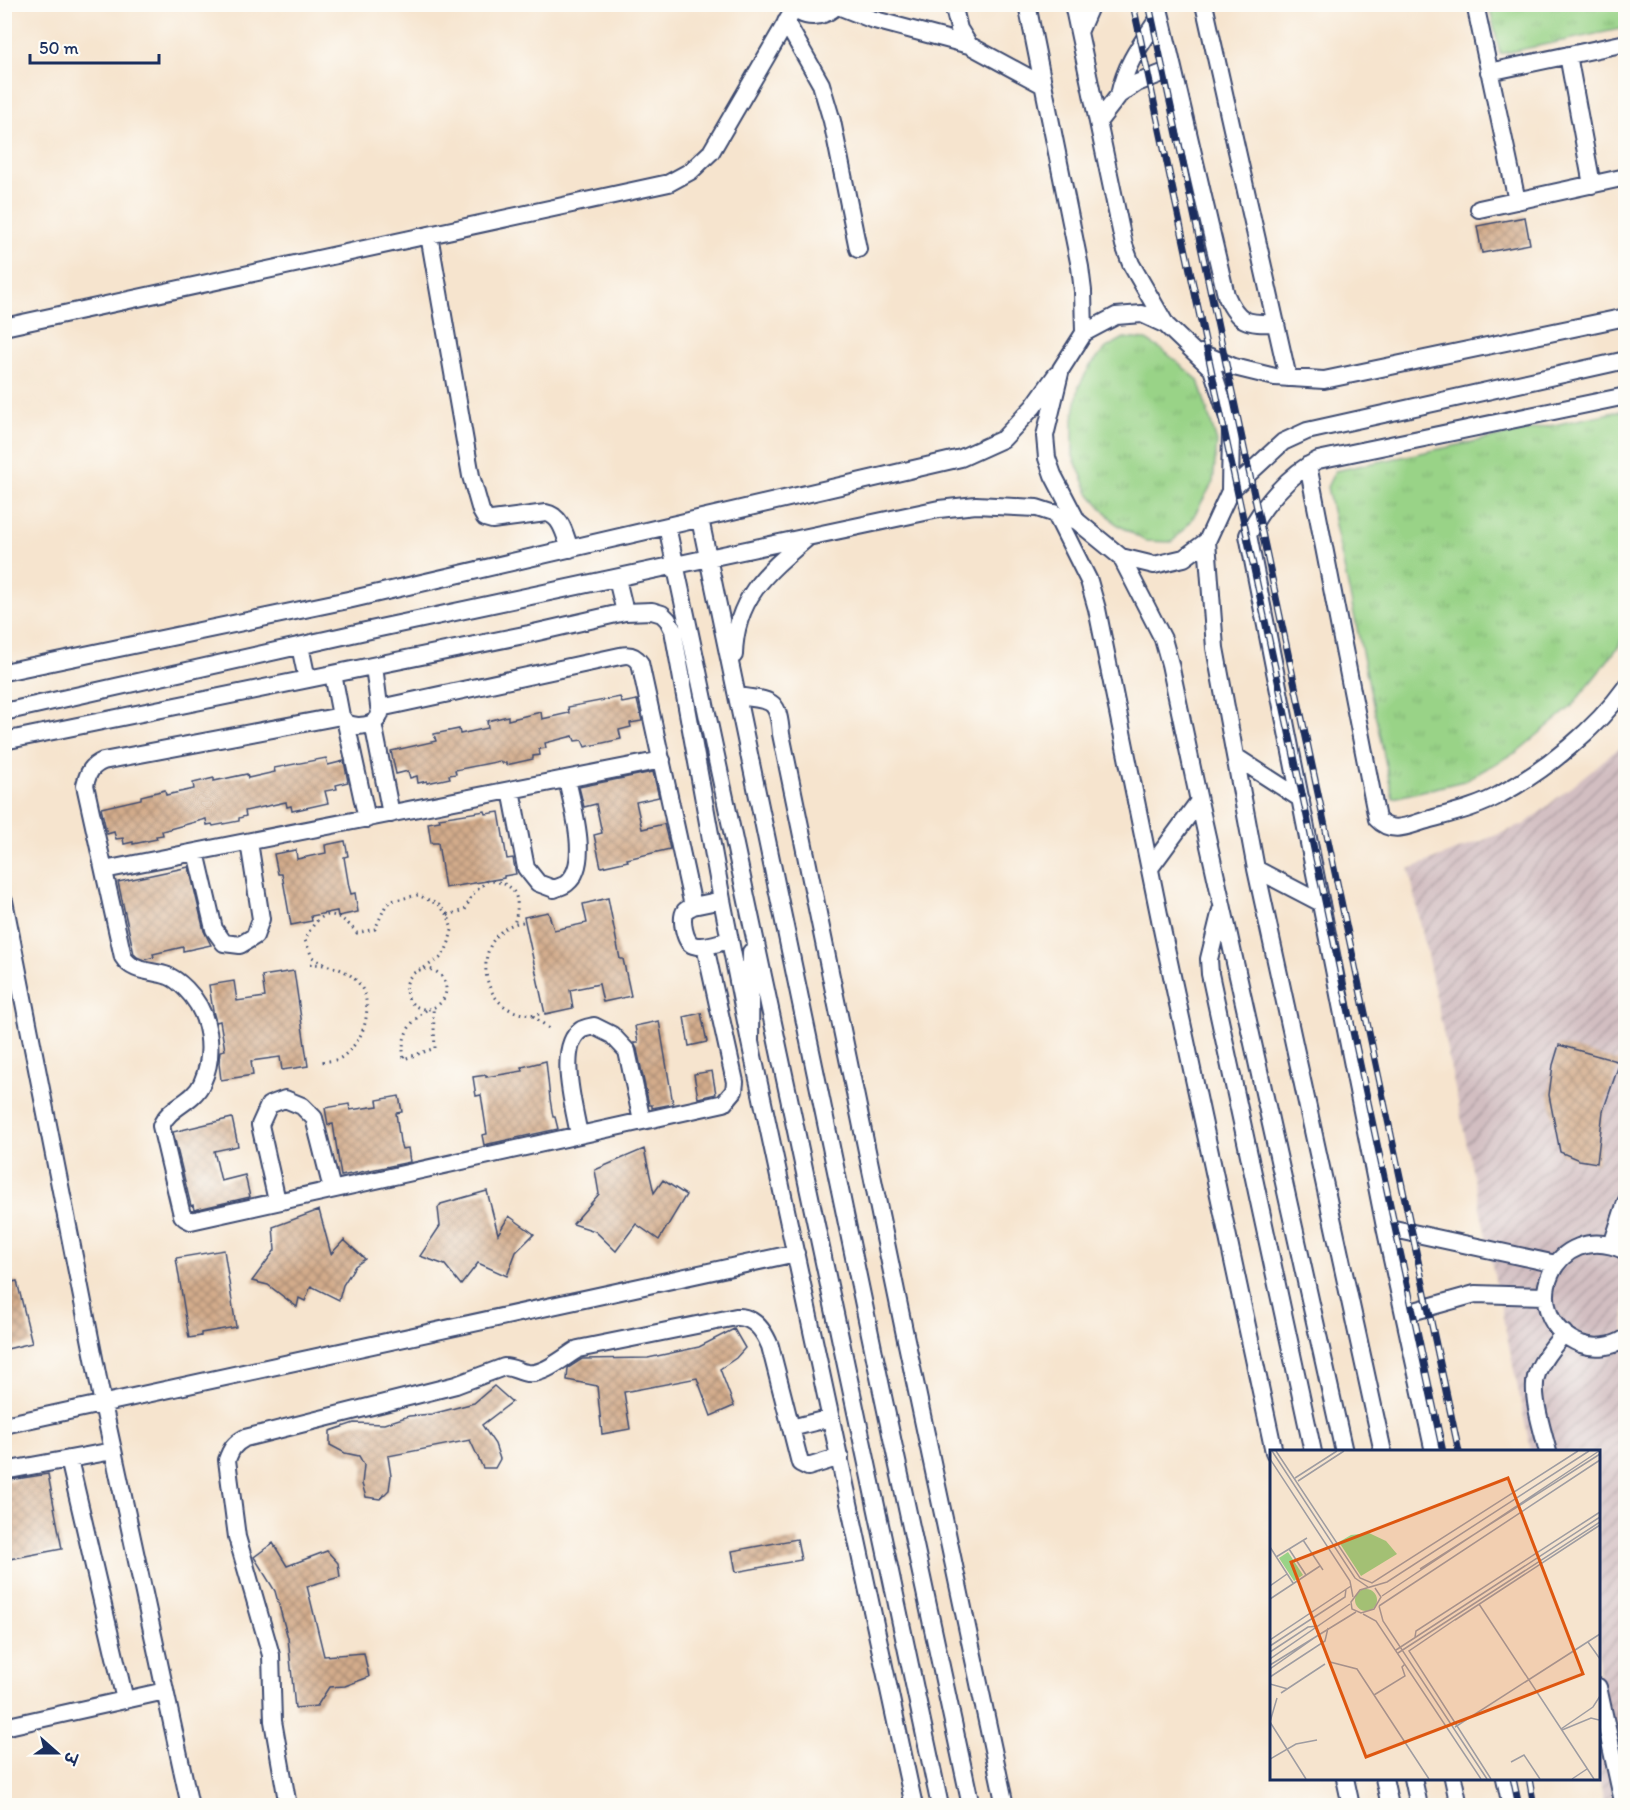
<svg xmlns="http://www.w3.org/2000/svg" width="1630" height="1810" font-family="Itim,'Playpen Sans Deva',sans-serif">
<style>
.industrial{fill:url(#industrial-furrows)}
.park{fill:url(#park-tufts);stroke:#5a8172;stroke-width:1.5}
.building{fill:url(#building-cross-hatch)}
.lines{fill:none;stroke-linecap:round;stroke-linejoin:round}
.minor-casing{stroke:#3c4a6f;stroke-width:20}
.path{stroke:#3c4a6f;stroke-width:3;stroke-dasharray:1.5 4.5;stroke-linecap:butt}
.minor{stroke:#fff;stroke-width:16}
.rail-casing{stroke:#1b2f5e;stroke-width:7}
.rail{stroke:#fdfcf7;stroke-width:4.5;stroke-dasharray:14;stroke-linecap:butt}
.inset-road{fill:none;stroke:#9e9ca1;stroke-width:1.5}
.view{fill:#de5710;fill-opacity:0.15;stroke:#de5710;stroke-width:3}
.inset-edge{fill:none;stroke:#1b2f5e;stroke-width:3}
</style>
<defs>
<pattern id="industrial-furrows" width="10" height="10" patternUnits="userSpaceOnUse" patternTransform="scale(1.5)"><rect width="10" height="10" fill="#d2bec1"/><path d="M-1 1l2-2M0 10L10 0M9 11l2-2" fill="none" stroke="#aa9ba0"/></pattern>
<pattern id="park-tufts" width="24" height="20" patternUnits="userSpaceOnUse" patternTransform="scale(1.5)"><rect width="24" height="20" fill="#99d387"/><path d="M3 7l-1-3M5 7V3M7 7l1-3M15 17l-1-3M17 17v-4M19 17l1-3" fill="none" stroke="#83b577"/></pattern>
<pattern id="building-cross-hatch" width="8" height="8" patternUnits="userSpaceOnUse" patternTransform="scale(1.5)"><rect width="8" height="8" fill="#d3ac8b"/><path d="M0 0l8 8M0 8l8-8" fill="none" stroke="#aa8c75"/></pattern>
</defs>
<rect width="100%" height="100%" fill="#fdfcf7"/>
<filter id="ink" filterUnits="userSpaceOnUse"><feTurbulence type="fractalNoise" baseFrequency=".0167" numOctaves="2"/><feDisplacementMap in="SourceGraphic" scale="12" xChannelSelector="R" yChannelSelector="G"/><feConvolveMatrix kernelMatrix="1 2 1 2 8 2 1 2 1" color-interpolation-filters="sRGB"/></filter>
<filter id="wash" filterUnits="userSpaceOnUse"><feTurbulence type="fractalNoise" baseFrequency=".008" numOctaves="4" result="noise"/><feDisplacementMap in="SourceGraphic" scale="24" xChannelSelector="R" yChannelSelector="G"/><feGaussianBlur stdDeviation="1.35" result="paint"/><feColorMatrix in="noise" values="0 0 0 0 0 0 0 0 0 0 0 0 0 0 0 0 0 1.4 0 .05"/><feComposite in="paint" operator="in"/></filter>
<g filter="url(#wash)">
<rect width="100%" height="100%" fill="#f6e4ce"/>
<path class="industrial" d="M1625,743V1805H1604L1599,1777L1598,1452L1531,1451L1409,869L1525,824Z"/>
<path class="park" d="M1489,5H1625V28L1500,54Z
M1124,338L1146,340L1164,351L1198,380L1217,442L1213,482L1191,521L1172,542L1145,541L1115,523L1089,493L1073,456V419L1079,386L1090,366L1106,348Z
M1625,410L1626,629L1619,646L1571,707L1517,752L1464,781L1393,798L1327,487L1335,471Z"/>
<g id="blocks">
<path class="building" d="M1525,217L1530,244L1482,253L1477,226Z
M620,697L622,703L637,700L642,721L630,723L631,727L619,730L621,739L585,747L582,740L575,741L573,736L545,743L546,748L539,749L540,755L533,756V759L506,765V763H501L500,761L455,770L456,774L449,775L450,778L427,783V781L418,783L417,776L410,778L408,771L396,774L391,751L436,741L434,734L459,729L460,734L488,728L487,721L508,716V720L541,712L542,719L569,713L568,707Z
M326,758L328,765L344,761L348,782L336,785L337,789L325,791L328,803L292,811L291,806L287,807L286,802L245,811L246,816L239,818V821L213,826L212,824L207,825L206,819L162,831L163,835L156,836L157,839L133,844V842L124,844L123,838L116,839L114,832L107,834L101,808L141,799V796L165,790L166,795L194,789L193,783L214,778V781L247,774L248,778L275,772L274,768Z
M653,772L659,797L636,802L642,829L664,824L670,849L627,859L628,861L601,867L594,835L602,833L596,804L584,807L579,787Z
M485,811L486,814L499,812L507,859L513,858L516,874L504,876V878L445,888L438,843H431L428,823L440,821L439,818Z
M345,841L348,856L344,857L349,887L351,894L355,893L358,912L338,916L337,911L311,916L312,921L291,925L282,874H278L274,854L296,850L297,859L326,853L325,845Z
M189,867L204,931L211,945L183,951V947L153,954L154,957L144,960L137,957L134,954L118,882Z
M608,898L620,959H623L631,996L603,1002L599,984L570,990L573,1008L545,1014L524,917L548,912L554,930L587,923L583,904Z
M294,971L308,1066L282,1070L280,1057L251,1061L253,1075L221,1080L219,1063L220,1051L225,1050L220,1021L216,1022L213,1011L209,985L234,981L237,1001L265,997L262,976Z
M701,1013L707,1042L689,1046L684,1017Z
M659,1021L673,1104L652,1108V1105H649L637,1049L634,1043H638L635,1026Z
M1559,1045L1620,1062L1603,1111L1597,1163L1579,1160L1560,1152L1549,1095L1553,1065Z
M546,1061L550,1099L553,1117H555L558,1129L484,1145L482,1135L487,1134L481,1095L476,1096L473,1077L486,1075V1077L523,1071L522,1067Z
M712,1071L716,1094L698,1098L694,1074Z
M399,1096L402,1112L396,1113L400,1142L402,1149L408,1148L410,1162L341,1176L333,1124L328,1125L325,1108L349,1104L350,1110L378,1106L377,1100Z
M232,1118L238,1146L214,1151L221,1181L245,1175L250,1197L194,1210L193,1205L191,1206L173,1132Z
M644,1149L654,1193L663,1180L686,1195L659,1240L636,1224L616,1251L595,1231L573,1224L599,1194L595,1170Z
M487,1191L498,1234L509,1216L534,1234L516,1252L507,1276L478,1263L461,1285L445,1265L420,1256L440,1226L438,1208L441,1204Z
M319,1210L331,1254L344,1240L365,1259L355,1266L343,1285L339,1300L311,1286L305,1301L299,1298L297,1307L268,1285L252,1281L275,1250L273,1227Z
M224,1250L236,1327L201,1333V1336L189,1338L176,1258Z
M17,1281L32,1343L7,1349L4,1336V1284Z
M734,1329L745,1348L736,1358L720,1369L734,1406L711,1416L697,1378L624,1392L630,1429L602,1434L597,1386L567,1380L568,1368L582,1359L648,1358L699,1347Z
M494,1386L512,1402L482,1425L495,1444L500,1459L495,1468H483L470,1440L388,1456L391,1476L389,1490L380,1499L366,1497L362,1484L364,1465L359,1456L345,1453L330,1445V1431L354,1423L384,1424L409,1416L432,1414L474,1403Z
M48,1474L62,1549L4,1560V1481Z
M797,1539L801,1560L736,1572L732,1551Z
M273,1543L287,1566L327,1551L338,1563L340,1577L307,1586L324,1656L364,1653L369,1677L345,1686L329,1687L317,1706L295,1708L288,1638L275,1591L254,1557Z"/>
</g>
</g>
<g filter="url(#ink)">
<use href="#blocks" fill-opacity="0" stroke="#3c4a6f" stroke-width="1.5"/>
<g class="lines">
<defs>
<path id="minor" d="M790,4C803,21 824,19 838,4
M953,4L959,29L969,45L1043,85
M1027,4L1080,267L1083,291L1084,333
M1073,4L1124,245L1131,264L1166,325
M1158,4L1226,295C1238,323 1247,324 1276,323
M1204,4L1288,378
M1475,4L1517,201
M838,6L871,19L969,45
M786,22L821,84L832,121L858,249
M1079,32L1091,4
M1568,55L1592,185
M1489,72L1626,43
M1119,95C1126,62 1142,43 1160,16
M1098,122L1119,95L1137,83L1173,69
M1479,209L1626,177
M429,235L471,476L481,511L485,518L492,520L546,513C562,516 565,536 570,549
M4,327L669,183L691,171L711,152L794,9
M1201,353L1234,367L1275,377L1324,380L1626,317
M1308,465L1377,819C1392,835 1409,825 1427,820C1452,813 1479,807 1501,794C1546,770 1596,729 1626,687
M1230,491L1283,442L1307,431L1626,360
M1055,513L1089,581L1097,609L1163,934L1274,1452
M700,519L884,1401L971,1806
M667,526L940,1806
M1207,541L1184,558L1154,565L1121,557L1077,521L1053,475L1047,458L1045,436L1061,369L1084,333L1116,316L1142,314L1166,325L1212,369L1231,427L1230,491L1207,541L1215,648L1256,869L1383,1452
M1121,557L1163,639L1170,664L1199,801L1344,1452
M617,579L625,612
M300,646L307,679
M734,655C735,598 767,572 806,539
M4,672L348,600L961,458L1003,439L1033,407L1056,375
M333,674L341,716L346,723C356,728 376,727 380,714L374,666
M737,696C770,701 778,696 781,734C854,1092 928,1449 1005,1806
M380,708L620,656C629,654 635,655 640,663L693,906L722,900
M4,712L361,632L939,509L976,505L1037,508L1077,521
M341,716L103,761C91,766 88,773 85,785L123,957C133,973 151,970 168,976C175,978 181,984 186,989C210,1013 216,1052 202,1083C193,1103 169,1106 161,1126L182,1215L185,1218L191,1221L724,1103L734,1091L735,1082L705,946
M346,723L367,819
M373,723L391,814
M4,741L529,634L625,612L652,611L662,614L668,620L673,630L722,900L750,1042
M1236,757L1301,799
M511,790L526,868L538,883L554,889C558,887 564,886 567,883C591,864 572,805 567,779
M196,852L214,929L224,943L240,945L255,936L261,919L249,842
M1150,868L1199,801
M1256,869L1321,903
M104,870L662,760
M4,901L103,1404L190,1806
M693,906C691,907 687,909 685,911C680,918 685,943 693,945C704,949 719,942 730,940
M1221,910L1209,959L1210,974L1313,1452
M751,952L750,1042L914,1806
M579,1135C575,1110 556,1047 581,1030C584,1028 590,1027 594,1026L612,1035L627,1051L642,1121
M277,1201L260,1125L269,1105L285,1099L302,1106L314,1118L332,1189
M1385,1227L1556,1264
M1612,1245L1626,1202
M1626,1251C1553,1216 1513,1317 1581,1344C1595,1349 1614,1347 1626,1338
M1404,1314L1475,1294L1545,1296
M4,1425L796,1253
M791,1428L831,1418
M1434,1452L1385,1227L1248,535C1261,507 1290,473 1318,460L1626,396
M1548,1452C1543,1432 1531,1396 1536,1377C1540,1361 1554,1346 1564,1333
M69,1459L125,1700
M4,1471L113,1451
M1598,1687L1624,1806
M4,1727L165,1691
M1345,1778L1351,1806
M1384,1778L1390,1806
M1413,1778L1419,1806
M1453,1778L1459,1806
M1505,1778L1511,1806
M288,1806L273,1721L271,1655L237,1537L227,1460C231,1449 234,1444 245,1438L456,1385L504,1367C513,1367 519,1372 527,1373C543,1376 564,1357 578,1349L736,1317C754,1316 764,1331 770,1346L800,1463L808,1467L840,1457"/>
</defs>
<use href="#minor" class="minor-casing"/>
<path class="path" d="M448,915L465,910L472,895L487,881C516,881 522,898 514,924
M523,922C468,929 474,1023 541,1014
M310,964C347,964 374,984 365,1023C362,1036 353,1049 342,1057C337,1061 327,1061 320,1062
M324,964L312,957L305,940C319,909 335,907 357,933L375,929L386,905L391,901L418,895L439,905L448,915L452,930L449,942L446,950L440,958L424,968
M406 989a20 20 0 1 1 40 0a20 20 0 1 1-40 0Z
M426,1010C409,1023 400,1037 404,1059L435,1048L433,1008
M533,1016L550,1029"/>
<use href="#minor" class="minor"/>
<defs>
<path id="rail" d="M1133,4L1443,1452
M1149,4L1459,1452
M1513,1778L1519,1806
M1529,1778L1534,1806"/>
</defs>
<use href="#rail" class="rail-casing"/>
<use href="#rail" class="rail"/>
</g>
</g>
<g transform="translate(1270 1450)">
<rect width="330" height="330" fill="#f6e4ce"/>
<path d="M99,83L116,91L127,104L91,126L69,92L81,85ZM18,102L33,125L24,131L9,108ZM85 150a11 11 0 1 1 22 0a11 11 0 1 1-22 0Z" fill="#99d387"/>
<path class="inset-road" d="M2,1L85,128L98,137M6,1L90,128L102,133L308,1M0,9L80,131L83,147M25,28L67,1M28,31L74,1M33,90L53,120M0,97L23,133M19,99L36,125M6,107L37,88M150,119L330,4M0,136L17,124M105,138L111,147L104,159L91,163L82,159L81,152L90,140L117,132L319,1M112,146L329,1M0,149L50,116M209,154L324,329M109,156L330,10M109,156L113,171L217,329M93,164L106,171L211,329M186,169L139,201L221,329M185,170L330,75M145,187L146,181L330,62M0,190L81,136M318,192L330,209M0,196L75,147L76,139M126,200L330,67M0,202L38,177L48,176M128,203L330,72M0,209L80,154M60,212L87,219L159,329M0,215L86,162M0,219L47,186M0,227L55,191L58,178M0,234L18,239M11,243L55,214M104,245L135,226L132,217L135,214M0,272L36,329M0,272L7,248M185,277L330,184M291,279L323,257L330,246M292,280L321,268L329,270M0,309L26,294L47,290M241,312L254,305L270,329M302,329L317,319"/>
<path class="view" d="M238,28L313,224L96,307L21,112Z"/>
<rect width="330" height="330" class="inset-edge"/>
</g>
<rect width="1630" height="1810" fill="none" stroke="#fdfcf7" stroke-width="24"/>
<g transform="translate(57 1753) rotate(111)" stroke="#fdfcf7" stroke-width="4.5" paint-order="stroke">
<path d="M0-4.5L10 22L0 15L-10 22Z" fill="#1b2f5e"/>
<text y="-9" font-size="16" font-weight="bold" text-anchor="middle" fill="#1b2f5e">उ</text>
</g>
<path d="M30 54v9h129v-9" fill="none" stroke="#1b2f5e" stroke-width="3"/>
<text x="39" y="54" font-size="18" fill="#1b2f5e" stroke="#fdfcf7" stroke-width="4.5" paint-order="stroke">50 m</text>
</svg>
